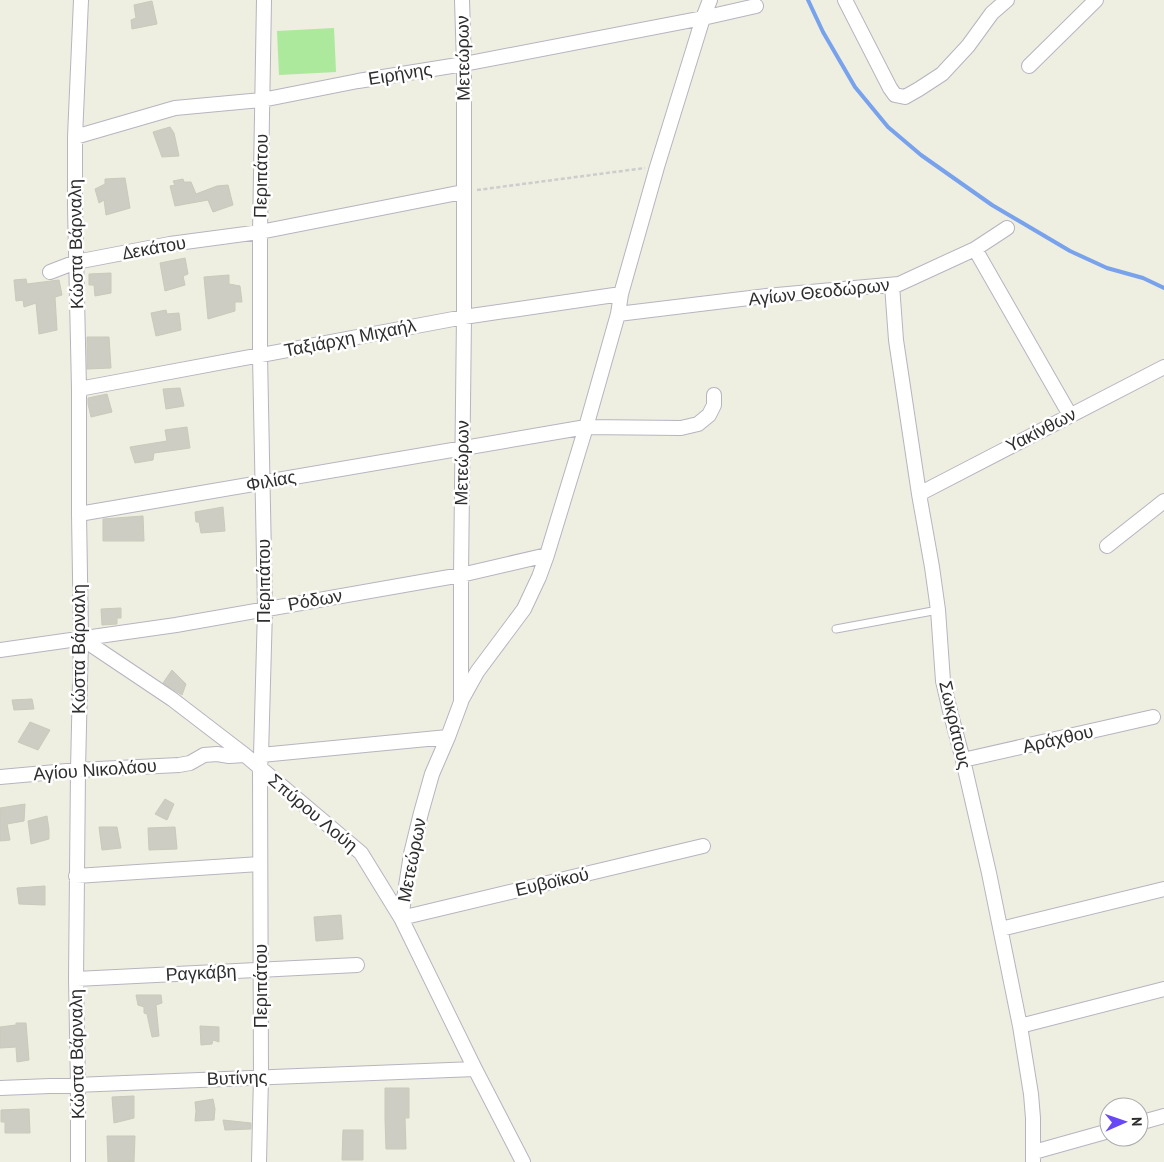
<svg xmlns="http://www.w3.org/2000/svg" width="1164" height="1162" font-family="'PT Sans',sans-serif">
<style>
.pitch{fill:#ace99c}
.lines{fill:none;stroke-linecap:round;stroke-linejoin:round}
.stream{stroke:#78a2ec;stroke-width:4}
.building{fill:#cdcdc3;stroke:#cacaba}
.service-casing{stroke:#b7b4c0;stroke-width:9}
.minor-casing{stroke:#b7b4c0;stroke-width:16}
.path{stroke:#cdcdcd;stroke-width:2.5;stroke-dasharray:4 2.5;stroke-linecap:butt}
.service{stroke:#fff;stroke-width:7}
.minor{stroke:#fff;stroke-width:14}
.labels{text-anchor:middle;stroke-width:5;stroke-linejoin:round;paint-order:stroke}
.street-label{font-size:18px;fill:#2e2e2e;stroke:#fff}
</style>
<rect width="100%" height="100%" fill="#eeeee1"/>
<path class="pitch" d="M334,28L336,72L279,75L277,31Z"/>
<g class="lines">
<path class="stream" d="M808,0L823,32L855,87L888,127L921,155L992,205L1070,251L1107,268L1143,278L1164,288"/>
</g>
<path class="building" d="M152,1L157,24L132,29L131,20L136,18L134,5Z
M170,127L174,133L179,156L162,157L153,132Z
M125,178L130,208L106,215L104,200L99,203L95,189L105,184V179Z
M183,179L184,182H191L196,194L217,186L228,185L233,205L213,212L208,200L175,206L170,186L175,185L173,181Z
M185,258L188,274L183,276L185,285L165,291L160,263Z
M111,273V293L95,296L94,285H89V274Z
M229,275V284L240,286L242,302H235V311L208,319L204,277Z
M26,279L27,284L59,280L62,295L55,297L57,330L39,334L36,303L24,307L23,300L16,301L14,280Z
M166,310L167,314L179,313L181,330L156,336L151,313Z
M87,337H109L111,368L87,369Z
M180,388L184,406L166,409L163,389Z
M107,394L112,412L91,417L88,404V398Z
M187,427L190,448L154,453L153,460L135,463L130,447L167,441L165,430Z
M223,507L225,531L201,533L199,522H196L195,512Z
M143,516L144,541H103V519Z
M121,608V618H117V624L102,625L101,609Z
M172,670L186,684L182,695L163,683Z
M32,699L34,709L14,710L12,700Z
M30,722L50,730L38,750L18,742Z
M165,799L174,804L167,820L155,814Z
M25,804L24,821L7,824L10,840L0,841V808Z
M47,816L49,830V839L31,844L28,821Z
M99,827H117L121,848L102,850Z
M175,827L177,849L149,850L148,828Z
M45,886V905L19,904L17,888Z
M341,915L343,939L316,941L314,917Z
M136,995H161L162,1003L156,1005L159,1036L152,1037L147,1014L144,1013V1007L138,1005Z
M16,1023H26L29,1060L17,1062L16,1047L0,1048V1027L16,1025Z
M200,1026L219,1027V1042L213,1040L212,1044L201,1045Z
M385,1088H409V1118H405L406,1149H386L385,1118Z
M134,1096V1118L114,1123L112,1097Z
M213,1099L215,1109L214,1120L195,1121L196,1111L195,1102Z
M24,1109H29L30,1133H5V1122H1V1110Z
M223,1120L251,1123V1129L225,1130Z
M343,1130H363V1160H342Z
M107,1136H135L134,1162H108Z"/>
<g class="lines">
<defs>
<path id="service" d="M836,629L938,610"/>
<path id="minor" d="M845,0L890,88L895,95L905,97L919,89L942,74L968,46L992,13L1007,0
M1029,66L1096,0
M75,137L175,108L262,100L358,81L464,64L703,18L756,6
M975,249L1070,415
M50,272L76,262L170,244L260,232L463,192
M892,285L896,340L919,494L932,567L938,610L943,681L950,711L963,760L989,873L1020,1026L1031,1094L1033,1118V1162
M618,314L766,296L899,284L975,249L1007,228
M79,389L464,317L621,294
M919,494L1164,367
M79,514L586,427L681,428L698,424L709,415L714,405V395
M1107,546L1164,501
M81,638L172,699L245,755L361,853L401,918L475,1069L523,1162
M0,650L176,625L461,575L547,555
M462,699L477,672L524,609L539,577L547,555L586,427L618,314L621,294L657,167L703,18L710,0
M261,755L448,737
M963,760L1153,717
M0,777L78,770L179,765L190,763L204,755L217,754L229,756L245,755
M76,876L260,864
M401,918L411,854L421,813L432,774L448,737L461,702V575L464,317V64L462,0
M401,918L703,846
M1001,929L1164,889
M76,979L357,965
M1020,1026L1164,989
M0,1088L475,1069
M1139,1123L1164,1116
M1034,1152L1109,1131
M78,1162V1085L76,979L78,770L81,638L79,514V389L75,207V137L81,0
M259,1162L261,1077L260,768L261,755L265,609L260,355V232L264,0"/>
</defs>
<use href="#service" class="service-casing"/>
<use href="#minor" class="minor-casing"/>
<path class="path" d="M477,190L645,168"/>
<use href="#service" class="service"/>
<use href="#minor" class="minor"/>
</g>
<g class="labels">
<g class="street-label">
<text transform="translate(463 58) rotate(-91)" y="6">Μετεώρων</text>
<text transform="translate(400 74) rotate(-9)" y="6">Ειρήνης</text>
<text transform="translate(261 176) rotate(-89)" y="6">Περιπάτου</text>
<text transform="translate(76 244) rotate(-91)" y="6">Κώστα Βάρναλη</text>
<text transform="translate(154 248) rotate(-10)" y="6">Δεκάτου</text>
<text transform="translate(819 292) rotate(-6)" y="6">Αγίων Θεοδώρων</text>
<text transform="translate(350 338) rotate(-11)" y="6">Ταξιάρχη Μιχαήλ</text>
<text transform="translate(1041 430) rotate(-27)" y="6">Υακίνθων</text>
<text transform="translate(462 463) rotate(-89)" y="6">Μετεώρων</text>
<text transform="translate(271 481) rotate(-10)" y="6">Φιλίας</text>
<text transform="translate(264 581) rotate(-90)" y="6">Περιπάτου</text>
<text transform="translate(315 600) rotate(-10)" y="6">Ρόδων</text>
<text transform="translate(79 649) rotate(-90)" y="6">Κώστα Βάρναλη</text>
<text transform="translate(955 725) rotate(77)" y="6">Σωκράτους</text>
<text transform="translate(1058 739) rotate(-13)" y="6">Αράχθου</text>
<text transform="translate(95 770) rotate(-4)" y="6">Αγίου Νικολάου</text>
<text transform="translate(313 813) rotate(40)" y="6">Σπύρου Λούη</text>
<text transform="translate(412 860) rotate(-79)" y="6">Μετεώρων</text>
<text transform="translate(552 882) rotate(-13)" y="6">Ευβοϊκού</text>
<text transform="translate(201 973) rotate(-3)" y="6">Ραγκάβη</text>
<text transform="translate(261 986) rotate(-90)" y="6">Περιπάτου</text>
<text transform="translate(77 1054) rotate(-91)" y="6">Κώστα Βάρναλη</text>
<text transform="translate(237 1078) rotate(-2)" y="6">Βυτίνης</text>
</g>
</g>
<g transform="translate(1124 1122) rotate(88)"><circle r="24" fill="#ffffff" stroke="#ababab"/>
<path d="M0-4L9 19L0 12L-9 19Z" fill="#6747f6"/>
<text y="-8" font-size="14" font-weight="bold" text-anchor="middle" fill="#2e2e2e">N</text>
</g>
</svg>
